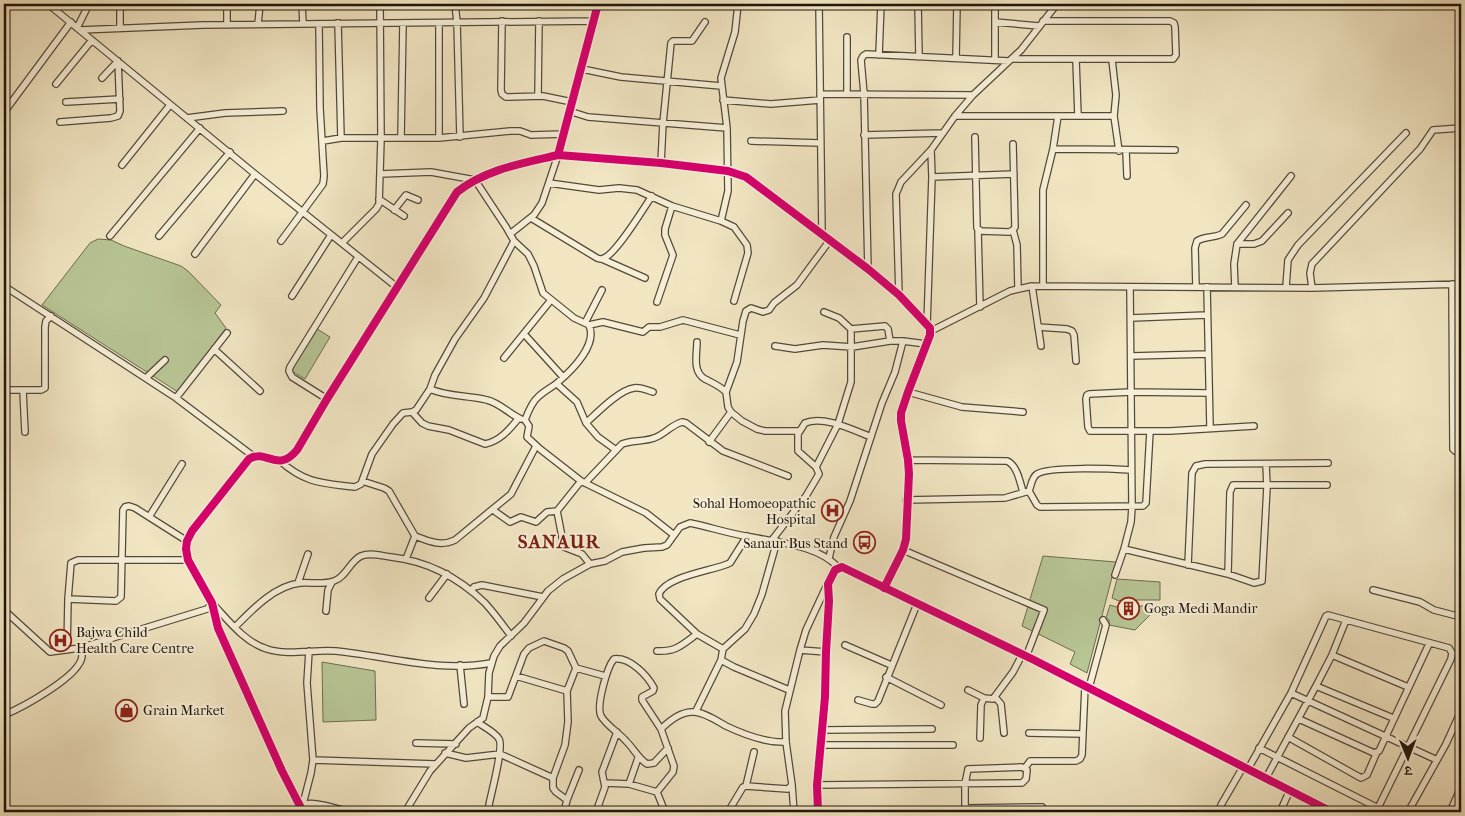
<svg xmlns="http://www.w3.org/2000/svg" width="1465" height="816" font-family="'IM FELL French Canon','Noto Serif Devanagari',serif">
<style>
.green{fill:#b8c595;stroke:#6b6d50}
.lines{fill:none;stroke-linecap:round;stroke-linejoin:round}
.minor-casing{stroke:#534938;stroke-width:8}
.minor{stroke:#f6eed7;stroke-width:5.5}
.cycleway-casing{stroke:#f6eed7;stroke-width:11}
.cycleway{stroke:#d6006c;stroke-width:8}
.labels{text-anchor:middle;stroke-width:4;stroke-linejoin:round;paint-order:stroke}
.poi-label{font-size:14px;fill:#1e150a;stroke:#f6eed7;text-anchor:start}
.district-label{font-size:19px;font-weight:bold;letter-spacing:1px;fill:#7a1f14;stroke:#f6eed7}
</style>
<rect width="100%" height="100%" fill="#f1e5c2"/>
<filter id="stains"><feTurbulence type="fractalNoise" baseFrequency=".004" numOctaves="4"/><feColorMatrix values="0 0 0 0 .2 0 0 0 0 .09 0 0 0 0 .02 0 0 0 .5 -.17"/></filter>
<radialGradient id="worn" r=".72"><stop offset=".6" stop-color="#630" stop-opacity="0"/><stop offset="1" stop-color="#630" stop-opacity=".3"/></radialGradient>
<path class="green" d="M98,239L111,240L124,246L181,266L188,271L221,305L215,313L226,328L178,392L42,305L90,243Z
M314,327L330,337L305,379L287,368Z
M1043,556L1116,562L1087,673L1070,664L1075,652L1022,626Z
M1117,579L1160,582V600H1135L1128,597L1119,601L1112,598Z
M1110,605L1117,607L1122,616L1128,618L1135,615L1138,606H1159L1135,630L1109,625V620L1106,618Z
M322,662L375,671L376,720L323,722Z"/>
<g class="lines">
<defs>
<path id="minor" d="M48,4L255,174L398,288
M227,4V24
M302,4L303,24
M455,4L457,22L460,137
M598,4L558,155L661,163L728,171L746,177L868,269L899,295L930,328V335L908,392L901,413V421L908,460L909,474L906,539L903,550L884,588
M819,4L822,233
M918,4L919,57
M502,21L501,90L502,94L506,97L543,96L572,102
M995,22L1039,26
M338,23L341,138
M258,24L260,4
M77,28L89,4
M120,28V4
M80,30L203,25L595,21
M847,37V94
M879,55L881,4
M956,58L957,4
M1012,59H1173L1176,55L1175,27L1174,23L1170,21H1043
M995,60V4
M1076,60L1078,116
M1112,60L1116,95L1114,116L1119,151
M582,69L621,77L721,86
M102,78L118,61
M56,84L92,40
M820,94L973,95
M538,96L539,21
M723,100L771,104L820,100
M66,102L120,99
M5,111L71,22
M569,111L588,117L727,128
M955,116H1114
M187,118L225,113L283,111
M60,122L111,118L118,116L120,111L118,61
M864,135L943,133
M975,137L977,228L981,231L1009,232L1013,230L1015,227L1013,144
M401,138L403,23
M439,138V23
M323,141L341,138H439L511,131H520L531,135L564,134
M751,141L820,143
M1053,149L1175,150
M1126,151L1127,176
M661,163L663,123L671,43L673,41H692L705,22
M122,165L170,105
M380,174L431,172L475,180L506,227L514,241L528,254L534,266L543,293L574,318L589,325L603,322L643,332L649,327H660L683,320L740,335
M932,177L1014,174
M549,183L599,190L619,188L637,190L672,206L721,221L734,227L747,245L748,253L734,301
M379,199L404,216
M394,210L406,195L418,200
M531,218L597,258C600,259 601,260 604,258C617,253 643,209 652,196
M721,221L728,191L727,128L721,78L735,32L738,4
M978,230L980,307
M1013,230L1017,245L1018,288
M510,234L534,215L542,203L558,155
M110,236L200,128
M159,236L230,152
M281,241L323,184L324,176L320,108L319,24
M342,243L376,209L379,204L381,139L380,4
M1237,244H1254L1262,241L1288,213
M195,254L255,174
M602,259L645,278
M868,269L864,94L861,60L863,56L866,54L1009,61
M1452,284L1453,449L1455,451L1461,450
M4,286L176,398L253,456
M1032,286L1041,346
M1043,286V190L1053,149L1058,116
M1196,287L1195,248L1197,241C1205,236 1214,238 1222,234L1246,205
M1207,287L1210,427
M1235,287L1234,264L1237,244L1291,176
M1286,287L1288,260L1298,245L1406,133
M1312,288L1310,273L1312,264L1420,149L1433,130L1461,128
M899,295L896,194L901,182L931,150L955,116L973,95L1021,50L1057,4
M292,296L331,235
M657,302L673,255L665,235V229L672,206
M824,312L839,318L851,329
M1452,316H1461
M1131,318L1207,315
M585,323L602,290
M589,325C598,345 571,371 557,383C551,388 544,391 538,397C532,402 528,412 525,420L529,426L527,437L540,449L581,481L646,513L674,535
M927,325L932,177L931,150
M1038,327L1067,329L1072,331L1074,335L1076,361
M931,331L1010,291L1032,286L1312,288L1461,284
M525,335L563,377
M697,342C697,354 692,372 705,379C713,383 720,386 726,392L728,407L731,412L742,421L757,429L765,431H798
M775,346L795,349L823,345L852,347L890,341H903L926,344
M214,349L260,391
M1131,356L1208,354
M504,358L551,300
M146,378L165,360
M557,384L577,402L586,423L598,437L616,450
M430,389C448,397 468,395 487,400C500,403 509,414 521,419
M4,390H41L45,388V327L46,321L51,316
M23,391L25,432
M726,392L737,362L743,321L746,311L751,308L763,312L769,310L774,303L797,285L830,240
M908,392L962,407L1023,412
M1208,393L1131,392L1089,394L1087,395L1086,399L1088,427L1090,431H1170L1254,426
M176,398L227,333
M327,399L292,377L289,371L290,367L358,257
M412,412L422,423L428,426L449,430L485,444C500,441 509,430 518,419
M586,423C597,413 619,390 634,388C640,387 647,390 653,392
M709,442L731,412
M908,460L1007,461C1017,465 1020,482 1023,492
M280,461C306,484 323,483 355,487L361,484L372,454L393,424L403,413L412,412L416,410L430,389L435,375L455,339L484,298L514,241
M816,467L838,424L851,382V329L885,326L888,329L890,341
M362,481L384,488L389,491L415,536L406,559
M581,481L557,511L564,547L582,554L590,564
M585,483L622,444C632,440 643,442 654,438C664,435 671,425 682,422L686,423L723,451L788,476
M1029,491C1031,486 1032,477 1037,474C1049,466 1114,469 1131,470
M906,500L1005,498L1029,491L1037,505L1040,507L1143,506L1146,503L1150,431
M1459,503V520
M493,510L510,522L521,517L536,522L547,512L557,511
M149,517L182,464
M415,536C428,541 441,547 455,540L511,494L536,446
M772,540L806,496L819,474L816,467L798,451V434L805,423C823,415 853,430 871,437
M1124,549L1131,522L1132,507L1130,287
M903,550L1044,610L1026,657
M829,558L834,537L850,501L882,403L895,372L903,341
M1188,565L1192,473L1196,466L1205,464L1328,463
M1460,572L1459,520H1461
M1228,574L1230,492L1233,485H1327
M1115,575L1124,549L1228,574L1254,583L1262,581L1267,487L1266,464
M298,583L308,554
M1373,590L1420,602L1434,610L1461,617
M471,591L474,587L482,585L543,597
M429,598L447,574
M68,599L116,601L121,597L123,510L125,507L129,506L135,508L187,541
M4,610L50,652L80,648L207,609L212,603C228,620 244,642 267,649C287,656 315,649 336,651C387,656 439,673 491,663
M326,611L328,590L332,582
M235,627C252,610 274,586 300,583C310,582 324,585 334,581C346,577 350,561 361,556C370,552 382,556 391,557C427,561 459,578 485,603C494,613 503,625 511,636
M845,645L891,665
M723,649L697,634L660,599L659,594C666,576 713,571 730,563L747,536
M67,650L68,599L71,563L78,560H188
M657,651C676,652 682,645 697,634
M826,652L800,650L806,630L827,585
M1332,655L1408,687
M721,660L734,667L789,690
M460,665L464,704
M516,676L567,691
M886,677L941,705
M1316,686L1393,718
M1089,688L1106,625L1103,620
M968,690L984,698L993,699L1013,672L1022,655
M1291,693L1437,760
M488,697H508L524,654L529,648L544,641L564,648L568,651L576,668L605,676
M995,697L1001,704L1004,733
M858,700L872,704H875L878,701L917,604
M696,711L721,660L723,649L745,629L754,614L762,594L777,541
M4,715C21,708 81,676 82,656C82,654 81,650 80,648
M1299,719L1374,753L1379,751L1429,644
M477,722C484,727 495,732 499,739C504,747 491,794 489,805L490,812
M661,729C670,720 681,711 694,712C704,712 717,721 726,726C745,735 766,743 786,742
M823,730L932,729
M1029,733L1083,734
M1288,737L1361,778L1367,775L1377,752
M980,738L981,705L984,698
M416,743L456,744
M821,745H953
M1259,748L1378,808
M445,753L466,758L500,754L553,778
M313,760L435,764
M1025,768L1030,761H1076L1080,759L1082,755L1085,686
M1248,769L1291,693L1326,616L1328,615L1449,648L1452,653L1451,659L1376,812
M1266,778L1316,686L1332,655L1346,620
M606,783L629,784L657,792L665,812
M629,784L638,758
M792,785L794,812
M817,785L1022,783L1026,779L1027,770L1022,767L968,769L965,784V812
M746,786L754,752
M657,792L673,772L674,766L661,729L642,700V697L653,691L654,688C647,675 630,657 614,659C607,667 596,706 601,716C606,725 619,733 626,741C634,749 638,758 647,764L654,763L668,748
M567,800L579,770
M303,804L311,773L313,760L307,683L309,651
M300,806L282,771L218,628L212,603L188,560L186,549L187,541L192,531L249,459C267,448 277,474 297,450L327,399L457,192C486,169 524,163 558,155
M965,808L1042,807
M296,812L300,806C310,799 338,809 350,812
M405,812L430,771L469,728L483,718L488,697L489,673L494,656L500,646L524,623L548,591L563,579L590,564L605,561L622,552L644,548L662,547L667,545L680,527L690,523C710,527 730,534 751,537C780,543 817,545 838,567
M564,812L567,800L556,792L553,788V778L565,745L568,722L567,691L576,668
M596,812L605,787L602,772L617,732
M728,812L743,787L746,786L788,789L792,785L786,742L785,711L800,650
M818,812L817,785L825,697L826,652L829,601L828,584L835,570L842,567L1034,660L1332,812
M1219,812L1221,805L1243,767
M1280,812L1290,790
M1408,812L1446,744L1461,711
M1450,812L1461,787"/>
</defs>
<use href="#minor" class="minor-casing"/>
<use href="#minor" class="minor"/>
<defs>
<path id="cycleway" d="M598,4L558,155L661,163L728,171L746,177L868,269L899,295L930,328V335L908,392L901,413V421L908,460L909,474L906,539L903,550L884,588
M300,806L282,771L218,628L212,603L188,560L186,549L187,541L192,531L249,459C267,448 277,474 297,450L327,399L457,192C486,169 524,163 558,155
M818,812L817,785L825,697L826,652L829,601L828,584L835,570L842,567L1034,660L1332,812"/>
</defs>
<use href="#cycleway" class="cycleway-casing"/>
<use href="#cycleway" class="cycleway"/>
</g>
<defs>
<symbol id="hospital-ring" viewBox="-11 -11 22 22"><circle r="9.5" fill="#f6eed7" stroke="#8f2418" stroke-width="1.5"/><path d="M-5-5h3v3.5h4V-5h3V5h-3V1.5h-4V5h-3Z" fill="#8f2418"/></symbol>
<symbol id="bus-ring" viewBox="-11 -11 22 22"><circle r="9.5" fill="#f6eed7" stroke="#8f2418" stroke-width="1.5"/><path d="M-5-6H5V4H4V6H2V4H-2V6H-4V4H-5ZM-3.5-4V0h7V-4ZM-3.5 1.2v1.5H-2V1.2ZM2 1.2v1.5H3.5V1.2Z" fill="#8f2418"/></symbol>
<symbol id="building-ring" viewBox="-11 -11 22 22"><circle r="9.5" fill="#f6eed7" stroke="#8f2418" stroke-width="1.5"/><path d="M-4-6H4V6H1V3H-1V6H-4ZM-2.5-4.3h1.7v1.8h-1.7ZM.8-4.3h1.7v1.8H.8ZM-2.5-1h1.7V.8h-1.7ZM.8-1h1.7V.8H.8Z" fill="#8f2418"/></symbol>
<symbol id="shop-ring" viewBox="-11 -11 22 22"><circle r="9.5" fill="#f6eed7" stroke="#8f2418" stroke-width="1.5"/><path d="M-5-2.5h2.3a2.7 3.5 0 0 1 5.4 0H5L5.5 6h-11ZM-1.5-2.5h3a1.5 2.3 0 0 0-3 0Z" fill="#8f2418"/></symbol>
</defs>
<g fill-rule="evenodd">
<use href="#hospital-ring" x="820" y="498" width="25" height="25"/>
<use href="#bus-ring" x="852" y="530" width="25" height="25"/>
<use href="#building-ring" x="1116" y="596" width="25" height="25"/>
<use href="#hospital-ring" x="48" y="628" width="25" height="25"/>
<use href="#shop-ring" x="114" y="698" width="25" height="25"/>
</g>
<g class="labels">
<g class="poi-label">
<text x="816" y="508" text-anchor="end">Sohal Homoeopathic<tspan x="816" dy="16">Hospital</tspan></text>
<text x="848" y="548" text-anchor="end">Sanaur Bus Stand</text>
<text x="1144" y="613">Goga Medi Mandir</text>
<text x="76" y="637">Bajwa Child<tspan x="76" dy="16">Health Care Centre</tspan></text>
<text x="143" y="715">Grain Market</text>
</g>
<g class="district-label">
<text x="559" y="548">SANAUR</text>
</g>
</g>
<rect width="1465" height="816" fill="none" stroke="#f1e5c2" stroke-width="20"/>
<rect x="5" y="5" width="1455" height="806" fill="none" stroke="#1e150a" stroke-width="2.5"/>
<rect x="10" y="10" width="1445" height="796" fill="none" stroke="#1e150a"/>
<g transform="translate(1408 758) rotate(179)" stroke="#f6eed7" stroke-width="4" paint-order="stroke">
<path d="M0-4L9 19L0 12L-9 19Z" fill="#1e150a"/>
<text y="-8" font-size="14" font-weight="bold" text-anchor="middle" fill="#1e150a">उ</text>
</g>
<rect width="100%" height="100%" filter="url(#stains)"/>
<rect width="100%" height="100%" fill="url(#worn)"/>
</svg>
